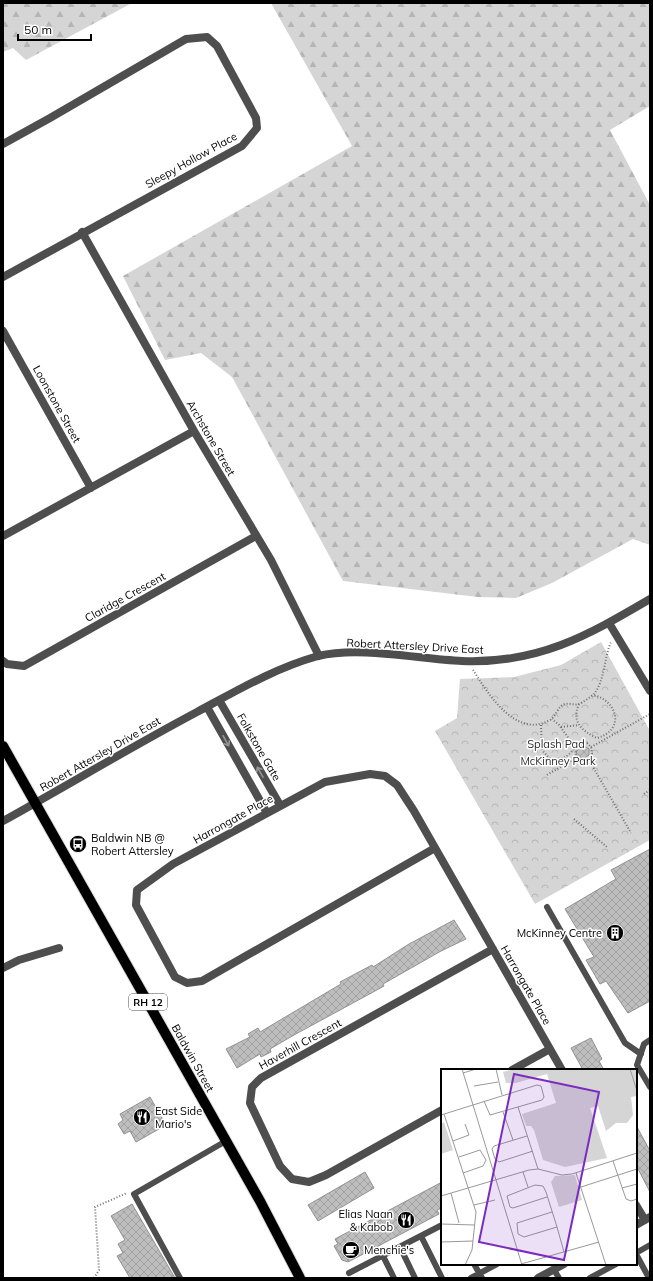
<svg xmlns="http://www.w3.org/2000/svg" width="653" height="1281" font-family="Mulish,sans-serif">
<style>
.forest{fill:url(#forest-firs)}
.park{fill:url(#park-crowns)}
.building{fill:url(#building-cross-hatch);stroke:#929292}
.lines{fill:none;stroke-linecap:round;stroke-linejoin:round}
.primary-casing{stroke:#dbdbdb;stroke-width:12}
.path{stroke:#707070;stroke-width:2;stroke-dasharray:1 2;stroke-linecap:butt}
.lane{stroke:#4e4e4e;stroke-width:6}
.street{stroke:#4e4e4e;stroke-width:8}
.primary{stroke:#000;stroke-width:10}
.oneway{stroke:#959595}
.labels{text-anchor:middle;stroke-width:3;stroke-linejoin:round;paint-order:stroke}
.shield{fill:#fff;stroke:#4c4c4c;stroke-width:1}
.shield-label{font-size:10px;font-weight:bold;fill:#000}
.street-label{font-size:11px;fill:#000;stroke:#fff}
.park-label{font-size:11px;fill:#2c2c2c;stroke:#fff}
.poi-label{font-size:11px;fill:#000;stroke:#fff;text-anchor:start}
.inset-road{fill:none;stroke:#999;stroke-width:1}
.view{fill:#7b2cbf;fill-opacity:0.15;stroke:#7b2cbf;stroke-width:2}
.inset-edge{fill:none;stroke:#000;stroke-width:2}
</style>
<defs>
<pattern id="forest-firs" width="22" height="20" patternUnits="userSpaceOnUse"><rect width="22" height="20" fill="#d5d5d5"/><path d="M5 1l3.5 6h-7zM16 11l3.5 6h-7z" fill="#b5b5b5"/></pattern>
<pattern id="park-crowns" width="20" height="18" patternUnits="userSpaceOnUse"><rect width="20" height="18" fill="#d5d5d5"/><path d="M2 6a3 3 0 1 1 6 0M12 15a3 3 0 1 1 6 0" fill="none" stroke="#b5b5b5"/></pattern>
<pattern id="building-cross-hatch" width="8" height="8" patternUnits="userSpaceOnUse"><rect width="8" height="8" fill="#bebebe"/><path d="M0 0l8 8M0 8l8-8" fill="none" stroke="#a2a2a2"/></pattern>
</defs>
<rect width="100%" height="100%" fill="#fff"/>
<path class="forest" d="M3,3H132L26,60L13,48L3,52Z
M271,3H650V106L610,130L650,205V545L633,539L552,583L516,598L478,597L343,581L232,377L201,353L165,360L123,276L352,146Z"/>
<path class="park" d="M601,642L650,731V840L535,904L435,731L457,718L460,679L514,677L561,665Z"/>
<path class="building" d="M583,745L589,749V755L583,759L576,755L577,749Z
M650,849V1001L628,1013L606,981L600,984L586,960L594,957L565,909L616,879L611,870Z
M454,920L466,939L441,951L383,984L384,986L375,991L294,1035L270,1049L271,1052L261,1057L260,1054L237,1068L226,1049L250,1037L248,1034L258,1028L260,1032L341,984L340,982L372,965L373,967L409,944Z
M591,1038L602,1059L599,1061L604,1070H583L571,1048Z
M150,1097L166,1125L136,1142L130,1131L124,1134L118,1124L123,1120L120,1114Z
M636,1125L650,1151V1192L636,1165Z
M365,1172L374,1188L318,1221L308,1205Z
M442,1182V1208L437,1210L439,1214L348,1262L342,1260L334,1246L338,1244L335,1239Z
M132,1204L175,1278H130L117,1256L123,1253L118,1244L125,1240L111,1216Z"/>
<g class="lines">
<defs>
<path id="primary" d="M3,746L260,1201L300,1278"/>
</defs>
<use href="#primary" class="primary-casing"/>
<path class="path" d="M473,670C489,695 516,739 550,720C555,717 557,710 561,706C567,701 573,706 579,704C582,703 592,696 594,694C605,680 604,658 611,642
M579,704C571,722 582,731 597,738C626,730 617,700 593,695
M541,725L542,750L549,758C563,760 567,758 575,747L559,725L552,719
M561,727L579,725
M591,747L650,714
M589,760L631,833
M547,775L576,758L581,761L589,760L592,754L591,747L587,743L575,747L576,758
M644,794L650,790
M574,819L607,847
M94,1278L99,1270L95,1207L127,1193"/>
<path class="lane" d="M547,907L625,1043L641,1054
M650,1040L644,1044L637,1065L650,1087
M421,1236L442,1278
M400,1247L415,1278
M636,1253L650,1245
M636,1254L649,1278
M383,1256L394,1278
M474,1264L482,1278
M554,1270L559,1278
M349,1273L442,1225
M180,1278L134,1194L226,1141
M471,1278L497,1264
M590,1278L616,1264"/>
<path class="street" d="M3,144L50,118L186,39L207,37L217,46L256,118L257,128L242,146L3,277
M82,232L194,431L271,560L319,656
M3,331L91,488
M3,536L194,431
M609,623L650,691
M3,661L7,664L24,666L256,536
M219,700L280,805
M207,707L267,813
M3,821C68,785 131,747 197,712C236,691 275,668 318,656C360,646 418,659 462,661C538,664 587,636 650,599
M435,848L202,981L187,983L175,977L136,905L137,890L173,864L325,782L370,774L385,776L397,785L414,811L562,1070
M3,968L19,960L59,948
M512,1070L550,1049
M442,1110L326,1175L309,1182L292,1179L280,1166L250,1103L252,1087L261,1078L493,949
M636,1205L645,1220
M636,1225L650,1217
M538,1278L564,1264"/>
<use href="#primary" class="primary"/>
</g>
<defs><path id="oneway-shaft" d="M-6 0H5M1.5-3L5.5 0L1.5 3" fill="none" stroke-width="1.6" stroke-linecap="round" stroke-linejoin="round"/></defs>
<g class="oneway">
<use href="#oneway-shaft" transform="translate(226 741) rotate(61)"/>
<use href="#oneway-shaft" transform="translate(260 772) rotate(-120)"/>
</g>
<defs>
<symbol id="bus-disc" viewBox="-11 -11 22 22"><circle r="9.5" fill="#000" stroke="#fff"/><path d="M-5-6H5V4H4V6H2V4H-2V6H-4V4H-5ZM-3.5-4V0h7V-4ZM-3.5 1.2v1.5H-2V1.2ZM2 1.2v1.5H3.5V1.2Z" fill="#fff"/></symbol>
<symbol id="building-disc" viewBox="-11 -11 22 22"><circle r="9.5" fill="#000" stroke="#fff"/><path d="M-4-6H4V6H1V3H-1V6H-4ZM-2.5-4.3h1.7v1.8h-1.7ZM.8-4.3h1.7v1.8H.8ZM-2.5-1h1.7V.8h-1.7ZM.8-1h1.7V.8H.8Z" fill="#fff"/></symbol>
<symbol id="restaurant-disc" viewBox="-11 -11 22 22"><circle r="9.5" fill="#000" stroke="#fff"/><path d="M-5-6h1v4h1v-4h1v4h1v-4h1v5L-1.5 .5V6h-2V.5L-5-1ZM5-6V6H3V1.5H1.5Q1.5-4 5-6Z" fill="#fff"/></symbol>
<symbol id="cafe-disc" viewBox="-11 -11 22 22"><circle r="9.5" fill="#000" stroke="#fff"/><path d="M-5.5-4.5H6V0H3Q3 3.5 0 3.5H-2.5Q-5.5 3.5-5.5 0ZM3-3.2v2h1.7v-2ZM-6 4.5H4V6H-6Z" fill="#fff"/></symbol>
</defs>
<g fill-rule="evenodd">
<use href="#bus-disc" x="68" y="834" width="20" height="20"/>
<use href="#building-disc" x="605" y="923" width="20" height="20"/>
<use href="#restaurant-disc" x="132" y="1107" width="20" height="20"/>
<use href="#restaurant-disc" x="396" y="1210" width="20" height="20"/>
<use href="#cafe-disc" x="341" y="1240" width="20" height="20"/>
</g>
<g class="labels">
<rect class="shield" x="129" y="994" width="38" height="16" rx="3"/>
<g class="shield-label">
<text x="148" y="1006">RH 12</text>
</g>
<g class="street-label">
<text transform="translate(191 160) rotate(-29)" y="4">Sleepy Hollow Place</text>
<text transform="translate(57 404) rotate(61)" y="4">Loonstone Street</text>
<text transform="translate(211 438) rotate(60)" y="4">Archstone Street</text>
<text transform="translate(125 597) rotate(-29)" y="4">Claridge Crescent</text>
<text transform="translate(415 646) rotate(3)" y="4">Robert Attersley Drive East</text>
<text transform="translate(259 747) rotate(60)" y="4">Folkstone Gate</text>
<text transform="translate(100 754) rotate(-30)" y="4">Robert Attersley Drive East</text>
<text transform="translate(233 819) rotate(-29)" y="4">Harrongate Place</text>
<text transform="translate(526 985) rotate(60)" y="4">Harrongate Place</text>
<text transform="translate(300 1044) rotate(-29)" y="4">Haverhill Crescent</text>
<text transform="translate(193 1058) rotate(61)" y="4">Baldwin Street</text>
</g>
<g class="park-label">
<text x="556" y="748">Splash Pad</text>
<text x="558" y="765">McKinney Park</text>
</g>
<g class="poi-label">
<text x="91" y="842">Baldwin NB @<tspan x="91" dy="13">Robert Attersley</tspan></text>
<text x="602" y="937" text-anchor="end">McKinney Centre</text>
<text x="155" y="1115">East Side<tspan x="155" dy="13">Mario's</tspan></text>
<text x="393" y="1218" text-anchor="end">Elias Naan<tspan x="393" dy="13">&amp; Kabob</tspan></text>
<text x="364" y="1254">Menchie's</text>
</g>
</g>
<g transform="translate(441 1069)">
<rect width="196" height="196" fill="#fff"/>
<path d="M73,0H196V27L190,28L192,46L186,54H175L165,62L157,37L149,39L166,89L124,98L102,91L93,61L90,57H85L81,45L115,34L106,5L75,14H65L62,3Z" fill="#d5d5d5"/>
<path d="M3,53L12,81L0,85V55ZM134,106L141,131L118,138L110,113L114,107Z" fill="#d5d5d5"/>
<path class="inset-road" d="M21,0L81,196M55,0L61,26M189,0L196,22M22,4L35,0M33,17L57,13M77,38L97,100M62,43L72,71M3,45L35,143L31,181L24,196M0,46L96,16L100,17L103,28L101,31L49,46L43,32M86,67L53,77L51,80L54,90L58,93L92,82M12,72L28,66L24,55M18,88L39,81L45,91L42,97L22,104M172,92L185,130L190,132L196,130M82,103L87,118M135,104L165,196M140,118L196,100M181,119L196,115M10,124L18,154M0,127L88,101L97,100L121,106L131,105L196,84M106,128L72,139L69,138L66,127L94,116L102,117L105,123L116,158L123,183M33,136L54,131M111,143L76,154L77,165L83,168L116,158M0,155L34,156M0,173L32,172M80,195L158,173"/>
<path class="view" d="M73,5L158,23L123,191L38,173Z"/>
<rect width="196" height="196" class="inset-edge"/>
</g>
<rect width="653" height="1281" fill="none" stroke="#000000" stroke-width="8"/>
<path d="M18 34v6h73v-6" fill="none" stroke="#000000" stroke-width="2"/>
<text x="24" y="34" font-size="12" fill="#000000" stroke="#ffffff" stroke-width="3" paint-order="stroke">50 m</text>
</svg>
